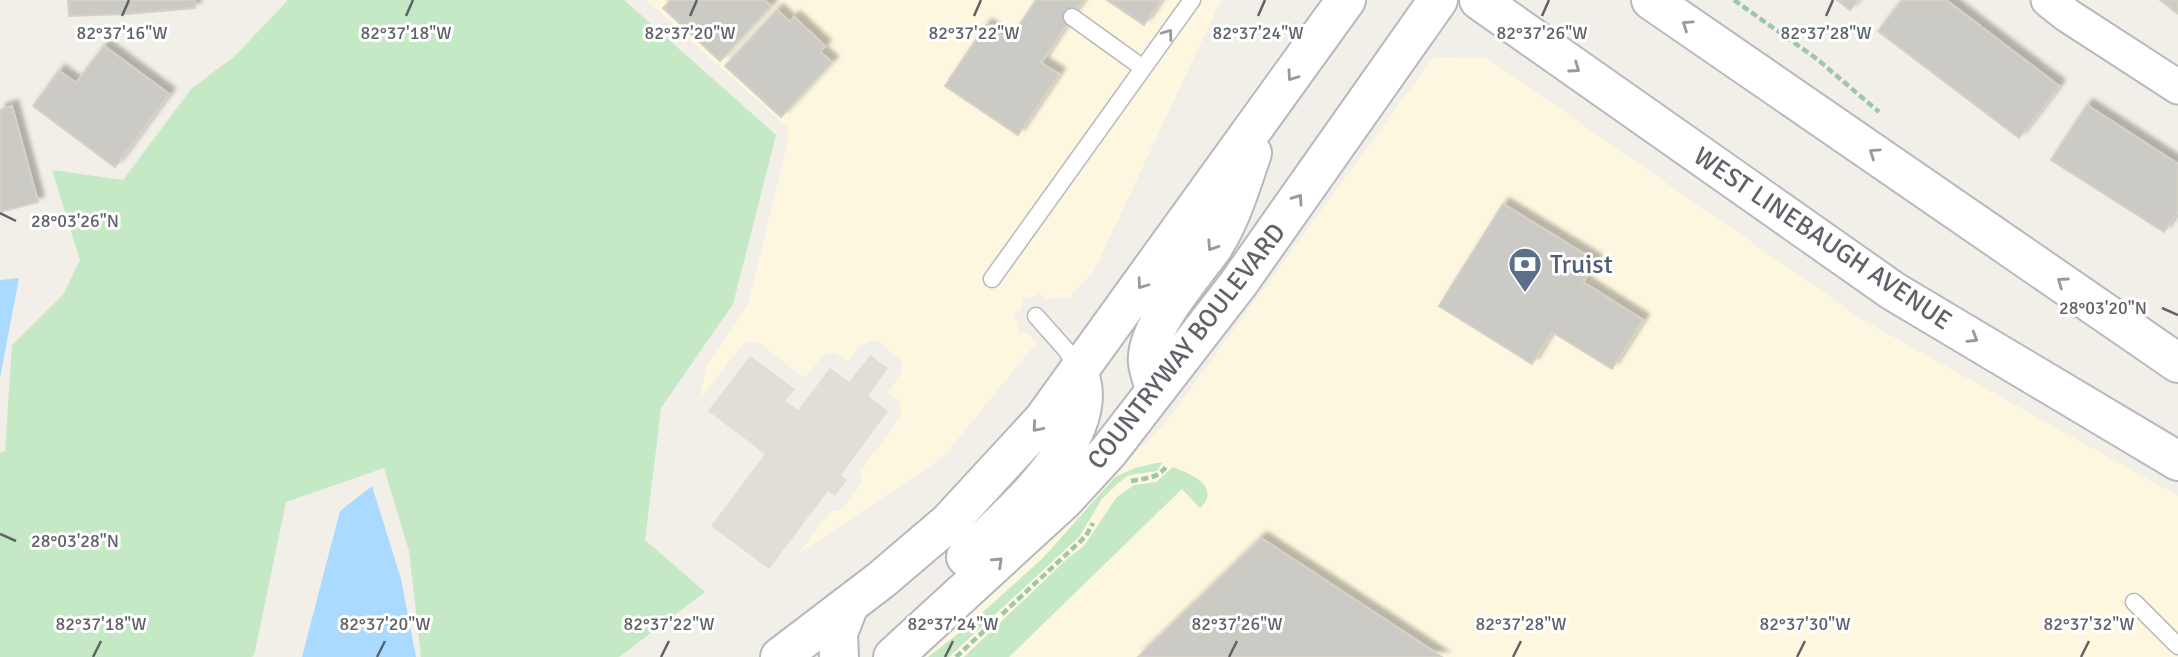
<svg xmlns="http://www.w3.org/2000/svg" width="2178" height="657" font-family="Signika,sans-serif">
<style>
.commercial{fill:#fef7e0}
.education{fill:#e1ded6}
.green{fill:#c5e8c5}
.water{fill:#aadaff}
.building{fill:#cccac5;stroke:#d6d1c6;stroke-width:2;filter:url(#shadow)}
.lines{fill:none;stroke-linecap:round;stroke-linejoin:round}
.service-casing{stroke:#b5b8bc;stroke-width:19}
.minor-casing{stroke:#b5b8bc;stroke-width:37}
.tertiary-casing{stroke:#b5b8bc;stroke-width:42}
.secondary-casing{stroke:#b6babf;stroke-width:42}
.path{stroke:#9cc7a9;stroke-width:4.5;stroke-dasharray:7 3.5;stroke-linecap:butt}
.service{stroke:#fff;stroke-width:16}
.minor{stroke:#fff;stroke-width:33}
.tertiary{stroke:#fff;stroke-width:38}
.secondary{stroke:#fff;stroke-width:38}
.oneway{stroke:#979a9d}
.ticks{fill:none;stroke:#5f6368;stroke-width:2.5}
.labels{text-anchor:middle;stroke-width:6;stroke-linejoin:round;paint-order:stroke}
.street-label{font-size:26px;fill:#5f6368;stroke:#fff}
.service-label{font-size:26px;fill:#4e5e75;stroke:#fff;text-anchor:start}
.ticks-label{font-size:18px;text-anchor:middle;fill:#5f6368;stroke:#fff;stroke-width:6;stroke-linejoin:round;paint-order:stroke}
</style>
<defs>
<filter id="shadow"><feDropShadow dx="6" dy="-6" stdDeviation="2" flood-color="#0004"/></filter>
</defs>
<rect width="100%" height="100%" fill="#f1efe8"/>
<path class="commercial" d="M646,0H1221L1093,273L1070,297L1044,299L1038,291L1031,298H1023L1021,309L1013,317L1019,324L1018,333H1028L1037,342L943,457L797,555L831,511H839L843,508L858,489L862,480L860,472L901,416L900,402L888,392L901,373L902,363L900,359L879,342L871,340L860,346L848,361L835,353L823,355L805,378L759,343L747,341L740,347L699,401L706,368L747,307L789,138L788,128Z
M1434,57L1487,58L1863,320L2178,496V657H926L1163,426Z"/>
<path class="education" d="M870,355L888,368L868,396L888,411L841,475L847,480L835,496L828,491L769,569L711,526L765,454L708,411L750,356L795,389L785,401L798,410L830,368L849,382Z"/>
<path class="green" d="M288,0H624L776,135L733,304L661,408L645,540L705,592L619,657H421L409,551L384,468L286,502L255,651L252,657H0V453L5,451L12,345L63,295L80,260L52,170L123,180L192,88L235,56Z
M1156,463H1162L1157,471L1129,475L1117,484L1102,499L1079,537L949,657H928L963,630L1043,558L1115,477L1135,468Z
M1173,467C1191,474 1222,487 1200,508L1182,489L1009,657H964L1068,558L1084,546L1116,498L1134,485L1156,482Z"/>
<path class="water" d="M19,278L0,378V280Z
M372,486L401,579L416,657H302L340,511Z"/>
<path class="building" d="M68,0H195V8L126,14L69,16Z
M671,0H764L771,6L720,61L663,8Z
M1036,0H1083L1041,63L1059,74L1018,135L945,86L986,25L1009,41Z
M1107,0H1161L1144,25Z
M1837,0H1858L1850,10Z
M1902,0H1946L2059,86L2019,138L1878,31Z
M2160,0H2178V14Z
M777,10L790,22L794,17L825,46L820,52L832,62L781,117L725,66Z
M104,46L169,94L115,167L33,106L59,71L76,83Z
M2087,105L2178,164V211L2164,232L2051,160Z
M12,106L38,202L0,212V110Z
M1503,204L1596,261L1583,282L1643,320L1612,369L1552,332L1532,364L1439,306Z
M1261,538L1442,657H1138Z"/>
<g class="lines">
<defs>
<path id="service" d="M1072,17L1143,68
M992,279L1192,0
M1036,316L1067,351L1077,370
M2134,602L2178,646"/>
<path id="minor" d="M2048,0L2067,15L2178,87"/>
<path id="tertiary" d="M1155,389C1153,381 1149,372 1148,363C1144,329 1194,274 1213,247C1231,219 1241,185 1252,153
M966,557C1006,518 1106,435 1078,372
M780,657L881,580L949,522L1043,420L1346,0
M839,657L838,633L849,605
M893,657L1064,500L1109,451L1238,284L1438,0"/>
<path id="secondary" d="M1479,0L1893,291L2178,461
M1651,0L2178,363"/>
</defs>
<use href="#service" class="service-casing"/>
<use href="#minor" class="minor-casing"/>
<use href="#tertiary" class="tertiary-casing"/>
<use href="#secondary" class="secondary-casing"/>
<path class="path" d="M1734,0L1817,59L1879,112
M1131,481C1145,478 1159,479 1167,465
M956,657L1086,536L1093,523"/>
<use href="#service" class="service"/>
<use href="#minor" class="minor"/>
<use href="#tertiary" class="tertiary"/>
<use href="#secondary" class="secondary"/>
</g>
<defs><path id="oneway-chevron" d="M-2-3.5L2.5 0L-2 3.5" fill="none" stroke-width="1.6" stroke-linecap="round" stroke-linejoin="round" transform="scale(1.75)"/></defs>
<g class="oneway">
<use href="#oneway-chevron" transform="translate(1687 25) rotate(-146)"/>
<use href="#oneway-chevron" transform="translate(1168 34) rotate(-54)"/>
<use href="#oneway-chevron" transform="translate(1575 68) rotate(35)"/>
<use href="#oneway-chevron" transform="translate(1292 76) rotate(125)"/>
<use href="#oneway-chevron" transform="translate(1874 153) rotate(-146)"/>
<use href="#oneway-chevron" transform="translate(1298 199) rotate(-55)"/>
<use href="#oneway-chevron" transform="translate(1212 246) rotate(123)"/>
<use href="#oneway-chevron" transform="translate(2062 282) rotate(-145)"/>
<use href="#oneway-chevron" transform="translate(1142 284) rotate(126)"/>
<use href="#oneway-chevron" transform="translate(1973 338) rotate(31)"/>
<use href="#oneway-chevron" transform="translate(1037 427) rotate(131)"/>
<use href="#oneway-chevron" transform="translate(998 562) rotate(-43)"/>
</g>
<path class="ticks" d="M122,16L129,0M406,16L413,0M690,16L697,0M974,16L981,0M1258,16L1265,0M1542,16L1549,0M1826,16L1833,0M0,213L16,221M2162,308L2178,315M0,534L16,541M93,657L101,641M377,657L385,641M661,657L669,641M945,657L953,641M1229,657L1237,641M1513,657L1521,641M1797,657L1805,641M2081,657L2089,641"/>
<defs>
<symbol id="bank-pin" viewBox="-11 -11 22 30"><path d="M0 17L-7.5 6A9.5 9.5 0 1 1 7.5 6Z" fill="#5c6f8a" stroke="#fff"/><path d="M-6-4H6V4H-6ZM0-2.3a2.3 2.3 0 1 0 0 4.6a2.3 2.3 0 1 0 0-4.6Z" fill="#fff"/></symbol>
</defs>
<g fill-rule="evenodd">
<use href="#bank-pin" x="1506" y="245" width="38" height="52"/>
</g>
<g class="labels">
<g class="street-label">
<text transform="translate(1823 238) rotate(34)" y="9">WEST LINEBAUGH AVENUE</text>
<text transform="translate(1186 346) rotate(-52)" y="9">COUNTRYWAY BOULEVARD</text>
</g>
<g class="service-label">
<text x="1550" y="273">Truist</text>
</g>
</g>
<g class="ticks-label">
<text x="122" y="39">82°37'16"W</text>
<text x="406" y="39">82°37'18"W</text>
<text x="690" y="39">82°37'20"W</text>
<text x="974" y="39">82°37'22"W</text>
<text x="1258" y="39">82°37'24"W</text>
<text x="1542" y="39">82°37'26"W</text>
<text x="1826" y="39">82°37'28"W</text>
<text x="75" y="227">28°03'26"N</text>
<text x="2103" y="314">28°03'20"N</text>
<text x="75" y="547">28°03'28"N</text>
<text x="101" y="630">82°37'18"W</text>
<text x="385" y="630">82°37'20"W</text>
<text x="669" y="630">82°37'22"W</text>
<text x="953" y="630">82°37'24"W</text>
<text x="1237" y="630">82°37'26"W</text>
<text x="1521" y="630">82°37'28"W</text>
<text x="1805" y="630">82°37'30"W</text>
<text x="2089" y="630">82°37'32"W</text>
</g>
</svg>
